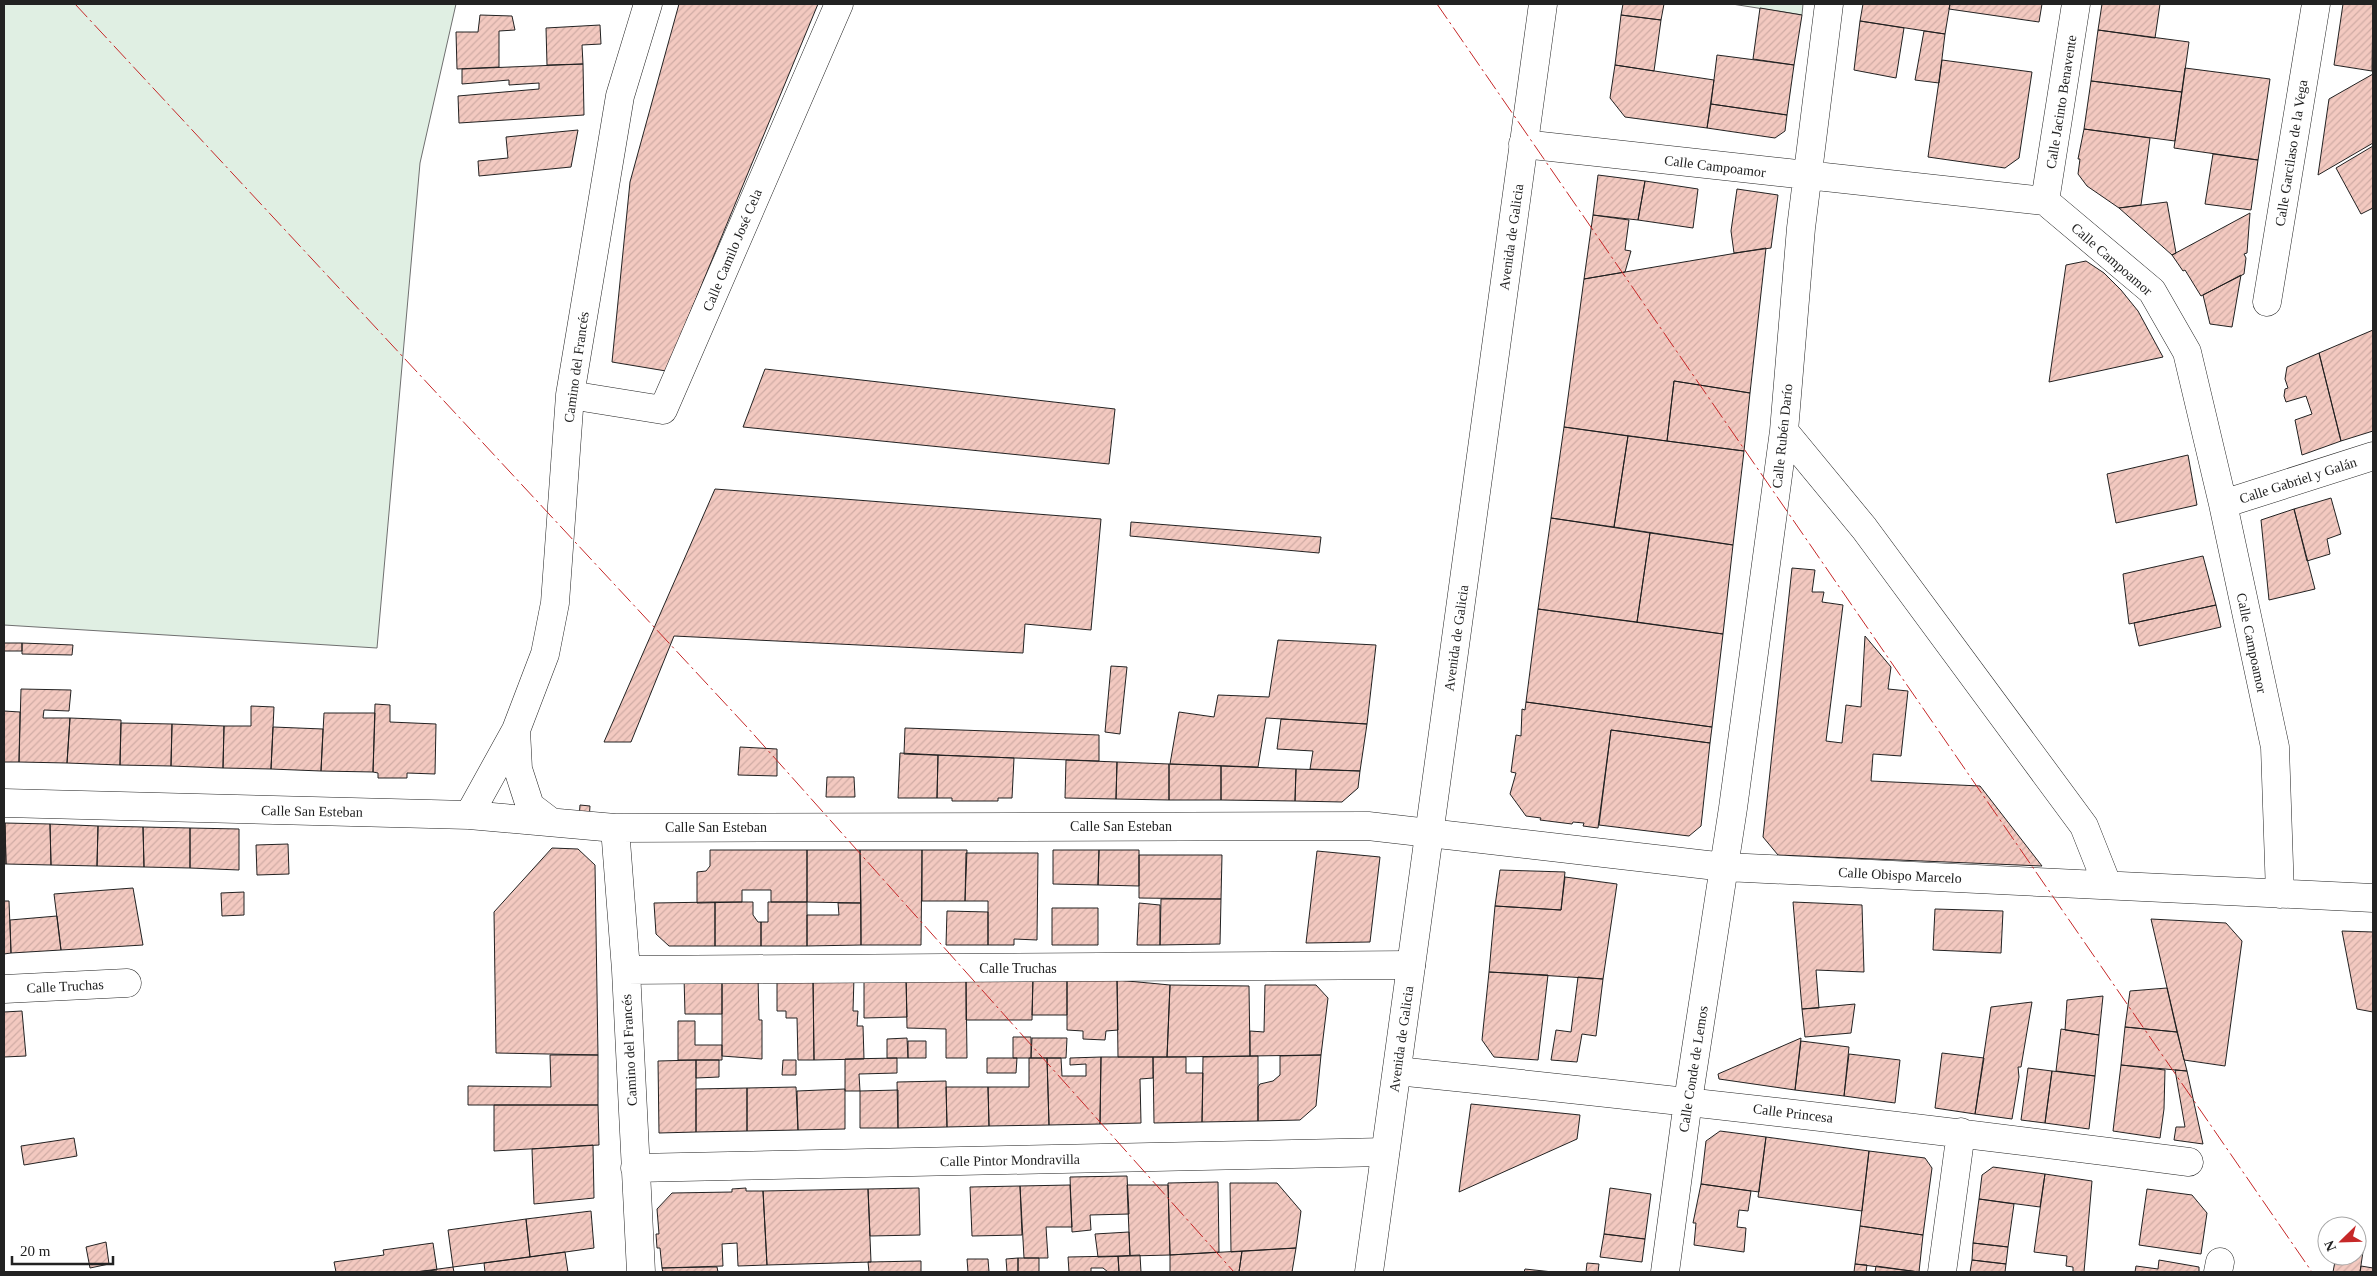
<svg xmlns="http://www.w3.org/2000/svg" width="2377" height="1276" font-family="Georgia,serif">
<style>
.grass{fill:#e0efe3;stroke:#6f6f6f}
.building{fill:url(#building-hatch);stroke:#222}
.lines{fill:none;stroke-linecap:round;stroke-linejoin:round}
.street-casing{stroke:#222;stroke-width:29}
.secondary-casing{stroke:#222;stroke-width:29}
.street{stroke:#fff;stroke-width:28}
.secondary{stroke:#fff;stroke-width:28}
.power{stroke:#c62828;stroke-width:1;stroke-dasharray:18 4 2.5 4;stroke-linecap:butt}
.labels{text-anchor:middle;stroke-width:4;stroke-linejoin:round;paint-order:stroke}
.street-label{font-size:14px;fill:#222;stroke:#fff}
</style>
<defs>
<pattern id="building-hatch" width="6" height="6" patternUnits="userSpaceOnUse" patternTransform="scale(1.25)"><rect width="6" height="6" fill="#f3c9c0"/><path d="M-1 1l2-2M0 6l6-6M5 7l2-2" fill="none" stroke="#d0aca5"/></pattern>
</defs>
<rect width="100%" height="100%" fill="#fff"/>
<path class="grass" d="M4,4H456L420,163L377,648L4,625Z
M1732,4H1803L1802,15Z"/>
<path class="building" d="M679,4H818L666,371L612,362L630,182Z
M1623,4H1664L1661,20L1621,15Z
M1863,4H1950L1945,34L1860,21Z
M1950,4H2042L2039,22L1949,9Z
M2102,4H2160L2155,38L2098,30Z
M2343,4H2373L2372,71L2334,65Z
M1760,8L1802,15L1794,65L1753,59Z
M480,15L512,16L515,30L499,31V67L457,69L456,32H478Z
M1621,15L1661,20L1654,71L1615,65Z
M1860,21L1904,28L1896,78L1854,70Z
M600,25L601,44L582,45L583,64L547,65L546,28Z
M2098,30L2189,42L2182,92L2091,81Z
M1924,31L1945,34L1939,83L1915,80Z
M1717,55L1794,65L1787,115L1711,104Z
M1942,60L2032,72L2019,158L2005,168L1928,157Z
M583,64L584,115L459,123L458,96L539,89V83L509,85V80L462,84V69Z
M1615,65L1714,80L1707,128L1625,117L1610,98Z
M2185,68L2270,79L2258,160L2174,148Z
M2373,74V143L2318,175L2329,99Z
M2091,81L2182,92L2175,141L2084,129Z
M1711,104L1787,115L1785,131L1775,138L1707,128Z
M2084,129L2150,138L2141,205L2119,208L2087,186L2078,174L2080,159H2078Z
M578,130L571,167L479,176L478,161L508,158L506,137Z
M2373,146V208L2361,214L2336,168Z
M2213,154L2258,160L2251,210L2205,204Z
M1598,175L1645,181L1638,220L1593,215Z
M1645,181L1698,189L1693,228L1638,220Z
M1737,189L1778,195L1771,248L1734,253L1731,231Z
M2167,202L2176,253L2172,255L2119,208Z
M2250,213L2247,253L2244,254L2246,258L2244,274L2201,296L2185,270L2183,271L2172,255Z
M1593,215L1629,220L1625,250L1631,251L1625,272L1584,279Z
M1766,248L1750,393L1674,381L1667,441L1564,427L1584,279Z
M2086,261L2104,273L2121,290L2138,311L2163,357L2049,382L2066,265Z
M2241,275L2232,327L2210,324L2203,295Z
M2373,330V431L2341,441L2319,353Z
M2319,353L2341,441L2302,455L2295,420L2312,414L2306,396L2286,402L2284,396L2285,389L2288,388L2285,379L2287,367Z
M765,369L1115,409L1109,464L743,427Z
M1674,381L1750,393L1744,451L1667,441Z
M1564,427L1628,436L1614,527L1551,518Z
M1628,436L1744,451L1733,545L1614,527Z
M2188,455L2197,505L2116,523L2107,474Z
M715,489L1101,519L1091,630L1025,624L1023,653L674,636L631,742H604Z
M2331,498L2341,534L2327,539L2330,554L2307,561L2294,509Z
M2294,509L2315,589L2269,600L2261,520Z
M1551,518L1650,533L1637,622L1538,609Z
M1131,522L1321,537L1319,553L1130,536Z
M1650,533L1733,545L1723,634L1637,622Z
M2203,556L2216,605L2129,624L2123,574Z
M1792,568L1815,570L1812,592H1824L1822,602L1843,605L1826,741L1842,743L1846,705L1861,707L1865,636L1891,667L1888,689L1908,691L1901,756L1873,754L1871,781L1980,786L2042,866L1778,855L1763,837Z
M2216,605L2221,627L2139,646L2134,623Z
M1538,609L1723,634L1712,727L1526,702Z
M1278,640L1376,645L1367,724L1266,718L1258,767L1170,764L1179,712L1214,717L1218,695L1269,697Z
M4,643H22V651H4Z
M22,643L73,645L72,655L22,654Z
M1111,666L1127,667L1120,734L1105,732Z
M21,689L71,690L69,711L44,710L43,718H70L67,763L19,762Z
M1526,702L1712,727L1710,743L1611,730L1598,828L1583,826L1584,823L1573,822L1572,824L1540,820L1541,818L1526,816L1510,794L1516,773L1511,772L1516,735L1521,736L1522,709L1525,710Z
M375,704L390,705V722L436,724L435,774L407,773V778H378V773L373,772Z
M251,706L274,707L271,769L223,768L224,726H251Z
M4,711L20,712L19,762H4Z
M324,713H375L373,772L321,771Z
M70,718L121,720L120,765L67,763Z
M1281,719L1367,724L1360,771L1310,769L1313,751L1277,749Z
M121,723L172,724L171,766L120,765Z
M172,724L224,726L223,768L171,766Z
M273,727L323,729L321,771L271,769Z
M905,728L1099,735V761L904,754Z
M1611,730L1710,743L1701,826L1689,836L1599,825Z
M740,747L777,749V776L738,775Z
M900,753L938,755L937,798H898Z
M938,755L1014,758L1012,798H998V801H952V798H937Z
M1066,760L1117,762L1116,799L1065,798Z
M1117,762L1169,764V800L1116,799Z
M1169,764L1221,766V800H1169Z
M1221,766L1296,769L1295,801L1221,800Z
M1296,769L1360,771L1358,788L1342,802L1295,801Z
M827,777H854L855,797H826Z
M580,805L590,806L589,820L579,819Z
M4,823H5L6,864H4Z
M5,823L50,824L51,865L6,864Z
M50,824L98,826L97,866L51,865Z
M98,826L143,827L144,867L97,866Z
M143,827L190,828V868L144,867Z
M190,828L239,829V870L190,868Z
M288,844L289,874L257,875L256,845Z
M552,848L578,849L595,865L598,1055L496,1053L494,912Z
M710,850H807V902H771V890H742V902L697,903V872L706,871L710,866Z
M807,850H860L861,903L807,902Z
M860,850H922L921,945H861Z
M922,850H967L965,901H922Z
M1053,850H1099L1098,885L1053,884Z
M1099,850H1139V886L1098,885Z
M1317,851L1380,857L1370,942L1306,943Z
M966,853H1038L1037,940L1014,939V945H988V901H965Z
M1139,855H1222L1221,899L1139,898Z
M1500,870L1565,872L1561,910L1495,906Z
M1565,877L1617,884L1603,979L1489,972L1495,906L1561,910Z
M133,888L143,945L61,950L54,894Z
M244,892V915L222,916L221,893Z
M1161,899H1221L1220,944L1160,945Z
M4,901H9L11,953L4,954Z
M715,902H753V915L758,922H761V946H715Z
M715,902V946H669L656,934L654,903Z
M768,902H807V946H761V922H768Z
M1793,902L1862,905L1864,972L1816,970L1819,1008L1802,1009Z
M838,903H861V945L807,946V915H839Z
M1139,903L1160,905V945H1137Z
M1052,908H1098V945H1052Z
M1935,909L2003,911L2001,953L1933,950Z
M947,911L988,912V945H946Z
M57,916L61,950L11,953L10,920Z
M2151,919L2226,923L2242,941L2225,1066L2184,1060Z
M2342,931L2373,932V1012L2357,1009Z
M1489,972L1548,975L1538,1060L1494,1057L1482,1040Z
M1067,975L1117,977L1118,1030L1106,1031L1105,1040L1083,1039V1031L1067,1030Z
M906,976L907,1017L864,1018V977Z
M906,976H966L967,1058H946V1029L907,1028Z
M966,976L1033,977L1032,1020H966Z
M684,977H722V1014H685Z
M722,977H758L759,1020H762V1059L722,1056Z
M777,977H813L814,1060H798L797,1018H786V1011H777Z
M813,977H854L853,1011H858L857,1026H863L864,1059L814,1060Z
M1033,977L1067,978V1015H1032Z
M1578,977L1603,979L1596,1036L1582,1034L1577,1062L1551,1060L1556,1030L1571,1032Z
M1117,980L1170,985L1167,1057H1118Z
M1170,985L1249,986L1250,1056L1167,1057Z
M1265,985H1316L1328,998L1321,1055L1250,1056V1031L1264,1032Z
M2167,988L2177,1032L2125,1027L2130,991Z
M2103,996L2099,1035L2065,1030L2067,1000Z
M2032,1002L2021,1067H2018L2019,1077L2012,1119L1975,1114L1991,1007Z
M1855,1004L1851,1033L1805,1037L1802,1009Z
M22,1011L26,1056L4,1057V1012Z
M678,1021H695V1045H722V1060H678Z
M2125,1027L2177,1032L2187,1071L2121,1065Z
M2061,1029L2099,1035L2095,1076L2056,1071Z
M1013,1037H1031V1058H1013Z
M907,1038L908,1058H887V1039Z
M1032,1038H1067L1066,1058H1031Z
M1801,1038L1795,1090L1719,1079L1718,1074Z
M908,1041H926V1058H908Z
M1801,1041L1849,1047L1844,1096L1795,1090Z
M1942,1053L1984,1058L1975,1114L1935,1108Z
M1849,1054L1900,1060L1895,1103L1844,1096Z
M550,1055H598V1105H468V1086L551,1087Z
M1321,1055L1316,1106L1300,1120L1258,1121V1087L1260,1084L1273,1081L1280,1075V1056Z
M1258,1056V1121L1202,1122L1203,1057Z
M1101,1057H1153V1078L1140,1079L1141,1123L1100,1124Z
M1101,1057L1100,1124L1049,1125L1047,1058H1061L1062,1076H1086V1064L1070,1065V1058Z
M1153,1057H1186V1073H1203L1202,1122L1154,1123Z
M897,1058V1073L859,1074L860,1091H845V1059Z
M987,1058H1017L1016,1073H987Z
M1029,1058H1047L1049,1125L989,1126L988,1087H1029Z
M696,1060V1132L659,1133L658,1061Z
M696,1060H719V1077L696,1078Z
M783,1060H796V1075H782Z
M2121,1065L2165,1070L2164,1109L2160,1138L2113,1131Z
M2028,1068L2052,1071L2045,1123L2021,1120Z
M2175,1070L2187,1071L2203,1144L2174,1140L2176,1127H2185Z
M2052,1071L2095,1076L2089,1129L2045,1123Z
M946,1081L947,1127L898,1128L897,1082Z
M796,1087L798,1130L747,1131V1088Z
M946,1087H988L989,1126L947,1127Z
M747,1088V1131L696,1132V1089Z
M845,1089V1129L798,1130L797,1091Z
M898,1090V1128H860V1091Z
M1471,1104L1580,1115L1577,1139L1459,1192Z
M494,1105H598L599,1145L494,1151Z
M1720,1131L1766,1137L1759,1192L1701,1184L1706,1141Z
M1766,1137L1869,1151L1862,1211L1758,1197Z
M74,1138L77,1156L24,1165L21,1146Z
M593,1145L594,1198L534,1204L532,1149Z
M1869,1151L1925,1158L1932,1168L1923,1235L1860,1226Z
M1993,1167L2045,1174L2040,1207L1979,1199L1982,1175Z
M2045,1174L2092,1181L2084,1272H2073V1267L2066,1266L2067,1256L2034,1252Z
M1127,1176L1129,1214L1090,1215L1091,1230L1072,1232L1070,1177Z
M1218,1182L1219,1252L1170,1255L1168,1183Z
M1230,1183H1277L1301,1211L1296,1248L1231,1252Z
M1701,1184L1751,1191L1748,1211L1739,1210L1737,1227L1746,1228L1744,1252L1694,1245L1696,1223H1693Z
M1070,1185L1072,1227H1046L1048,1258H1024L1020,1186Z
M1127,1185H1168L1170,1255L1130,1256Z
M1020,1186L1022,1235L972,1236L970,1187Z
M746,1188V1191H763L767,1265L738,1266L737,1243L722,1244L723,1266L662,1268L660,1248H657L656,1234H659L657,1209L672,1193L732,1192V1189Z
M919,1188L920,1235L870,1236L868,1189Z
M1610,1188L1651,1194L1645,1239L1604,1234Z
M868,1189L871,1262L767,1265L763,1191Z
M2147,1189L2192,1195L2207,1213L2201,1254L2139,1245Z
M1979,1199L2014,1204L2008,1247L1973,1243Z
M591,1211L594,1248L530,1257L526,1219Z
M526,1219L530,1257L453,1267L448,1230Z
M1860,1226L1923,1235L1919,1272L1855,1264Z
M1129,1232L1130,1256L1098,1257L1095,1234Z
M1604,1234L1645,1239L1642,1262L1600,1257Z
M2357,1238H2365L2360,1272H2333L2336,1256H2357Z
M106,1242L109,1264L90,1268L86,1247Z
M433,1243L437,1270L415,1272H336L334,1262L384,1255L383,1250Z
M1973,1243L2008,1247L2006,1264L1972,1260Z
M1296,1248L1292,1272H1239L1242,1251Z
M1242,1251L1239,1272H1170V1255Z
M565,1252L568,1272H485L484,1263Z
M1140,1255L1141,1272H1119L1118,1256Z
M1118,1256L1119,1272H1108L1103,1268H1091V1272H1069L1068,1257Z
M1018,1258H1039V1272H1018Z
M1018,1258V1272H1007L1006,1259Z
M967,1259H988L989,1272H968Z
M1972,1260L2006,1264L2005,1272H1970Z
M2159,1260L2199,1267V1272H2135L2136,1266L2158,1269Z
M921,1261V1272H869L868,1262Z
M1587,1263L1599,1264L1598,1272H1586Z
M1855,1264L1867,1265L1866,1272H1854Z
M1876,1266L1919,1272H1875Z
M2361,1266L2373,1268V1272H2360Z
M453,1267L454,1272H415L431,1270Z
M711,1267H717L718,1272H663L662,1268Z
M1525,1269L1553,1272H1524Z"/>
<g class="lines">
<defs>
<path id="street" d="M1523,144L2045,201L2152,291L2187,352L2223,504L2275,747L2280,894
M2045,201L2076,4
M2267,302L2316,4
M570,395L663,410L839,4
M1784,431L1864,528L2084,826L2107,884
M2223,504L2373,456
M516,730L518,769L530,806L551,822
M4,803L469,815L615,828L1368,826L1725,867L2373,898
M469,815L516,730L545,654L555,603L570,395L620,96L648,4
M615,828L626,970L641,1272
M626,970L1411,965
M4,989L127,983
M1397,1071C1661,1098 1925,1128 2189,1162
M635,1168L1385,1152
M1665,1272L1688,1101L1733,808L1784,431L1801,228L1829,4
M1942,1272L1961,1132
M2218,1272L2220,1262"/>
<path id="secondary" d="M1369,1272L1543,4"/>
</defs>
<use href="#street" class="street-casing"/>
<use href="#secondary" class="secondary-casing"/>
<use href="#street" class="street"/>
<use href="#secondary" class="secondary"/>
<path class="power" d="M75,4L747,727L1234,1272
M1437,4L2312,1272"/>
</g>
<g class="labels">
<g class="street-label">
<text transform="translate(2061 102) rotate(-81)" y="5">Calle Jacinto Benavente</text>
<text transform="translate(2291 153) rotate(-81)" y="5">Calle Garcilaso de la Vega</text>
<text transform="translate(1715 166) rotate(7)" y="5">Calle Campoamor</text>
<text transform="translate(1511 237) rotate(-82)" y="5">Avenida de Galicia</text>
<text transform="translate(732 250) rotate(-67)" y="5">Calle Camilo José Cela</text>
<text transform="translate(2112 259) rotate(41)" y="5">Calle Campoamor</text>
<text transform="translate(576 367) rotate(-82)" y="5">Camino del Francés</text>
<text transform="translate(1782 436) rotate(-84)" y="5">Calle Rubén Darío</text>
<text transform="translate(2298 480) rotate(-18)" y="5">Calle Gabriel y Galán</text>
<text transform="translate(1456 638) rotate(-82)" y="5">Avenida de Galicia</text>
<text transform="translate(2252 643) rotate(78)" y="5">Calle Campoamor</text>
<text transform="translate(312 811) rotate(1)" y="5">Calle San Esteban</text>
<text x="1121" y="831">Calle San Esteban</text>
<text x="716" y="832">Calle San Esteban</text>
<text transform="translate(1900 875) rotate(3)" y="5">Calle Obispo Marcelo</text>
<text x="1018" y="973">Calle Truchas</text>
<text transform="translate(65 986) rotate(-3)" y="5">Calle Truchas</text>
<text transform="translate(1401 1039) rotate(-82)" y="5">Avenida de Galicia</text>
<text transform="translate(629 1050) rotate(-93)" y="5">Camino del Francés</text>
<text transform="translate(1693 1069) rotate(-81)" y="5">Calle Conde de Lemos</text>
<text transform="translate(1793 1113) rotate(7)" y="5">Calle Princesa</text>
<text transform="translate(1010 1160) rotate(-1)" y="5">Calle Pintor Mondravilla</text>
</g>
</g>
<rect width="2377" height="1276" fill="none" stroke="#222222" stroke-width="10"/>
<g transform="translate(2342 1241) rotate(247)"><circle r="24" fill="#ffffff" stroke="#a7a7a7"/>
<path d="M0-4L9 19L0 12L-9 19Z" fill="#c62828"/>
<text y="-8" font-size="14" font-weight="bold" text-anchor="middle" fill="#222222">N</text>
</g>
<path d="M12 1256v8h101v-8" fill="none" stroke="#222222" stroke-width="2.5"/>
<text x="20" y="1256" font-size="15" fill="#222222" stroke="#ffffff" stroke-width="4" paint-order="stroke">20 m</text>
</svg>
